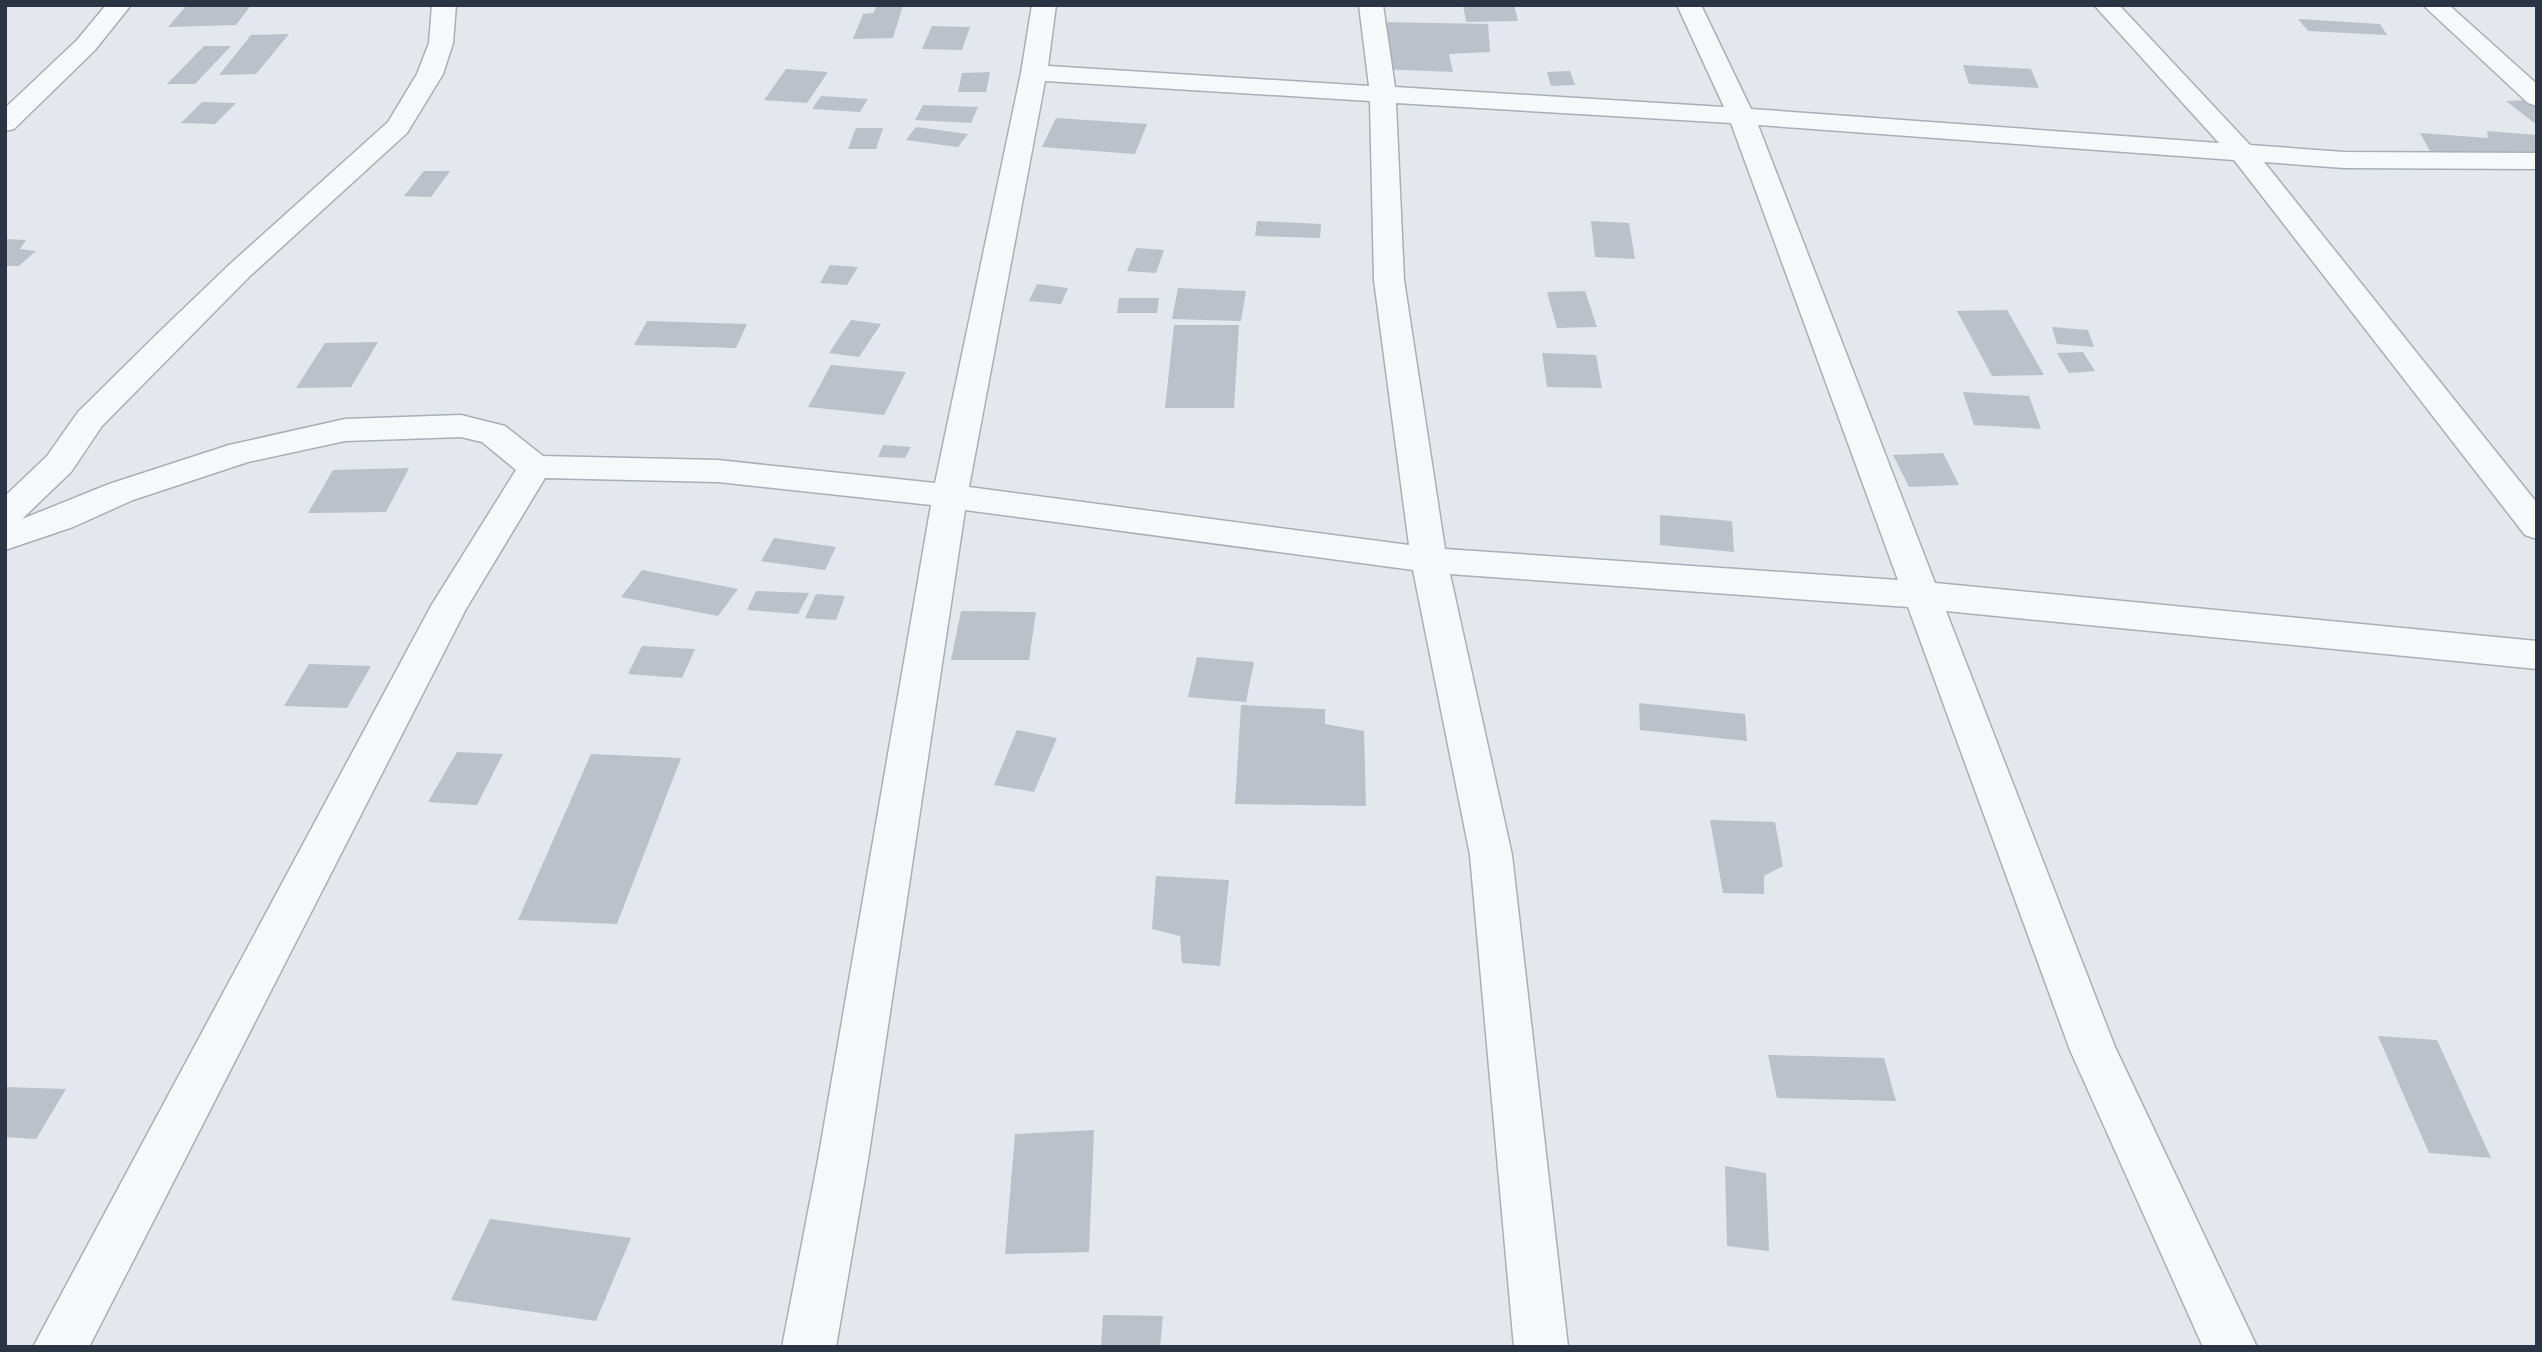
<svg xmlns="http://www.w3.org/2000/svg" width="2542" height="1352" font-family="'Golos Text',sans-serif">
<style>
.building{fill:#bbc0ca}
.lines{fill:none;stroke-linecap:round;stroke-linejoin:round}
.minor-casing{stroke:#a9aeb7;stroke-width:3}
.minor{fill:#f7f8fa;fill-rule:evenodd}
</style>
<rect width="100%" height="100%" fill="#e4e7ec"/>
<path class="building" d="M187,5H251L236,25L168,27Z
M878,5H903L893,38L853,39L863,14L873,13Z
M1463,5H1514L1518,21L1466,22Z
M2298,19L2380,24L2387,35L2308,31Z
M1378,22L1488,24L1490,52L1449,54L1453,72L1380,69Z
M932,26L970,27L962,50L922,49Z
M289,34L256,74L219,75L251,35Z
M204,46H231L195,84H167Z
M1963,65L2031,69L2039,88L1969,84Z
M786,69L828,72L807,103L764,100Z
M1570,71L1575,85L1551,86L1547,72Z
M990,72L986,92H958L962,73Z
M821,96L868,99L860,112L812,109Z
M2530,100L2537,105V125L2506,101Z
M202,102L236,103L215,124L181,123Z
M923,105L978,107L971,123L915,120Z
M1056,118L1147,124L1135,154L1042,147Z
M916,127L968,134L958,147L906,140Z
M856,128H883L876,149H848Z
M2487,131L2537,135V165L2433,156L2420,133L2488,138Z
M424,171H450L431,197L404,196Z
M1257,221L1321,224L1320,238L1255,236Z
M1591,221L1629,223L1635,259L1595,257Z
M5,239L26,240L20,249L36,251L19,266H5Z
M1136,248L1164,250L1156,273L1127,271Z
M830,265L858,267L847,285L820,283Z
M1037,284L1068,288L1061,304L1029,301Z
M1178,288L1246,291L1241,321L1172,319Z
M1585,291L1597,327L1557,328L1547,292Z
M1119,298H1159L1157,313H1117Z
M2007,310L2044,375L1992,376L1957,311Z
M851,320L881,324L859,357L829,353Z
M647,321L747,324L736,348L634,345Z
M1174,325H1239L1234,408H1165Z
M2052,327L2088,330L2094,347L2057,344Z
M378,342L351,387L296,388L325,343Z
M2083,352L2095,371L2069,373L2057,353Z
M1542,353L1596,355L1602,388L1547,387Z
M831,365L906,372L884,415L808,407Z
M1963,392L2029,396L2041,429L1974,425Z
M883,445L911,447L905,458L878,457Z
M1943,453L1959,485L1909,487L1893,455Z
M409,468L386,512L308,513L333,470Z
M1660,515L1732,521L1734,552L1660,545Z
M774,538L836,547L825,570L761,561Z
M642,570L738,589L718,616L621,597Z
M756,591L809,593L798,614L747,610Z
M816,594L845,596L836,620L805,618Z
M961,611L1036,612L1029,660H951Z
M642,646L695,649L682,678L628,674Z
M1197,657L1254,662L1246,702L1188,697Z
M309,664L371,666L347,708L284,706Z
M1639,703L1745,714L1747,741L1640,730Z
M1241,705L1325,709V724L1364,731L1366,806L1235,804Z
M1017,730L1057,738L1034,792L994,785Z
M457,752L503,754L477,805L428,802Z
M591,754L681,758L617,924L518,920Z
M1710,820L1775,822L1783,866L1764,876V894L1723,893Z
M1156,876L1229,880L1220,966L1182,963L1180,936L1152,929Z
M2378,1036L2437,1040L2491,1158L2429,1153Z
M1768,1055L1884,1058L1896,1101L1777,1098Z
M5,1087L66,1089L36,1139L5,1137Z
M1094,1130L1089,1252L1005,1254L1015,1134Z
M1725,1166L1766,1173L1769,1251L1727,1246Z
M490,1219L631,1238L596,1321L451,1300Z
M1103,1315L1163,1316L1160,1347H1101Z"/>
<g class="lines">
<defs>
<path id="minor" d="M106,5H131L95,50L14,129L5,131V108L77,40Z
M432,5H456L453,43L443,74L407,133L249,277L179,348L102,426L71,472L22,519L109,484L229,445L345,419L461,415L505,426L543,456L718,460L935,483L1021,73L1032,5H1056L1048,66L1369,86L1359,5H1383L1395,87L1724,107L1677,5H1701L1751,109L2219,143L2094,5H2119L2250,145L2344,152L2537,153V169L2344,168L2264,162L2537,503V539L2525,535L2234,160L1758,125L1935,583L2537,641V669L1946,611L2115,1047L2257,1347H2203L2070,1050L1908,607L1450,574L1512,855L1568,1347H1514L1470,855L1413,570L965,510L868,1160L836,1347H782L818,1160L931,505L718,482L545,478L466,609L89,1347H33L431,606L516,470L482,442L461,437L345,441L248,462L133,500L73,527L5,550V496L47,456L78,412L157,334L229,265L388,122L417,74L429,43ZM1045,81L1370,101L1374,280L1409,545L969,487ZM1396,103L1731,123L1898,580L1445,549L1404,280Z
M2423,5H2449L2537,84V106L2528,103Z"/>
</defs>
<use href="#minor" class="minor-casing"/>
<use href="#minor" class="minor"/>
</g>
<rect width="2542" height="1352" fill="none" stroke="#2b3445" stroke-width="14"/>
</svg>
